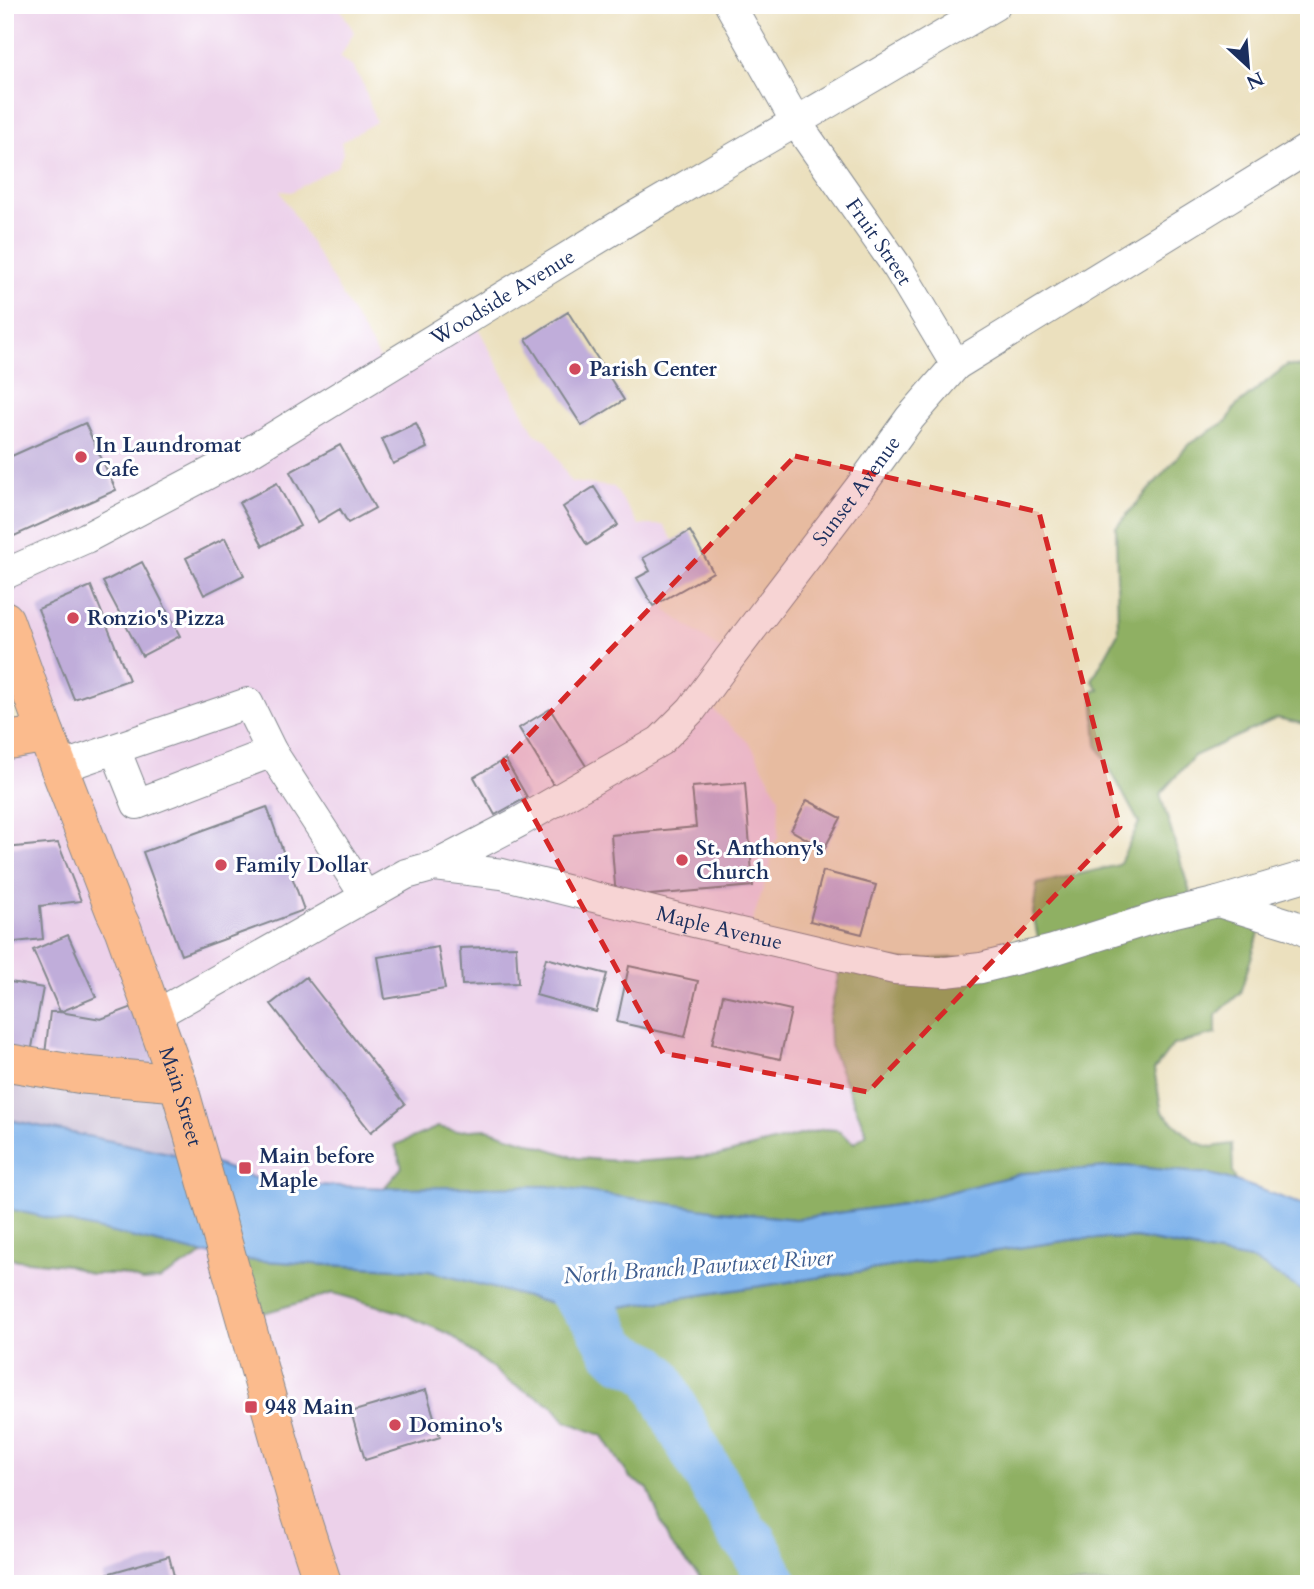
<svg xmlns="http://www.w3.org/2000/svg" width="1314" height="1589" font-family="Cardo,serif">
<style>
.built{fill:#ecd1ea}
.industrial{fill:#cbbfd5}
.forest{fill:#8fb064;stroke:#557061;stroke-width:2}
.water{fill:#7eb2eb;stroke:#4c70a4;stroke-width:2}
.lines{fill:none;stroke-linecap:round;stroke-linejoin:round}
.river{stroke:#7eb2eb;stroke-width:51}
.building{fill:#c0adda}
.minor-casing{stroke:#83888e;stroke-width:32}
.major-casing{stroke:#83888e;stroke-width:39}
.minor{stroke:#fff;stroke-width:30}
.major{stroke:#fbbb8d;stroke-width:37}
.marked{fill:#d62828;fill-opacity:0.2;stroke:#d62828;stroke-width:5;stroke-dasharray:14 9;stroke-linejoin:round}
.poi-dot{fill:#d1495b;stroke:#fff;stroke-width:2.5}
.labels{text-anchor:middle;stroke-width:6;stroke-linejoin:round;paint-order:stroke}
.street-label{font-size:21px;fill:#1b2f5e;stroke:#fff}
.poi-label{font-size:21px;font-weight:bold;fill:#1b2f5e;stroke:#fff;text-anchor:start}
.water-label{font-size:23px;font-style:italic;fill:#3e5d8f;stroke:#fff}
</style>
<rect width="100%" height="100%" fill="#fff"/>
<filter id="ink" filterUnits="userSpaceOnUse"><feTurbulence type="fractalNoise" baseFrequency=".0143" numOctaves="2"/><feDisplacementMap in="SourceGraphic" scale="14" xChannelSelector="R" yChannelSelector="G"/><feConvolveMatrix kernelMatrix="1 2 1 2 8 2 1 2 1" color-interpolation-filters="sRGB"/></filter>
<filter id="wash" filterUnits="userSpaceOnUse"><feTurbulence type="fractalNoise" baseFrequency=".00686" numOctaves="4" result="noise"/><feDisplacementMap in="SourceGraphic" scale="28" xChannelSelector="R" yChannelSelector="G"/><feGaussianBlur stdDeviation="1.57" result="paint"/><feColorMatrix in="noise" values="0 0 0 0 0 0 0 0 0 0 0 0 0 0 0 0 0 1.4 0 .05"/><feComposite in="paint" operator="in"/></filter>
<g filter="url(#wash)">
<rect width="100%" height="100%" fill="#ebe0be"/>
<path class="built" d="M5,5H303L308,9L314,5H338L354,32L340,58L353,67L364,86L376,122L341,142L343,153L338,166L291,192L280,191L380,359L476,324L535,434L547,440L571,482L614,487L639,525H664L694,576L669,597L665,610L727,654L705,702L751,745L779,798L778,838L768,851L771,864L749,932L841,963L829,1019L830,1046L867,1134L854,1143L837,1130L824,1129L717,1156L633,1162L577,1158L487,1129L456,1131L438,1128L385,1187L268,1183L199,1157L5,1066V744L41,737L5,621Z
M222,1253L246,1317L333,1293L399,1312L451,1335L509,1382L552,1405L565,1421L603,1436L629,1478L647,1488L670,1544L702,1579L705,1584H5V1256L19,1260L68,1265L91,1274H121L142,1281L159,1279L204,1254Z"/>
<path class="industrial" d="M5,1066L167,1084L193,1158L5,1119Z"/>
<path class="forest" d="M1287,365L1309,368V725L1277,718L1194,756L1160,794L1192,899L1263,921L1240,993L1216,1015V1034L1173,1045L1154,1070L1162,1112L1195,1142L1211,1147L1232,1144L1233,1172L1236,1181L1210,1174L1124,1166L1024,1173L903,1204L795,1219L719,1211L385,1187L402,1167L395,1145L438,1127L456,1131L487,1129L577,1158L633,1162L717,1156L824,1129L837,1130L854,1143L867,1134L830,1046L829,1019L841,963L1041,954L1033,913L1037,884L1119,865L1139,823L1097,745L1093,691L1099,690L1092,680L1118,633L1116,527L1189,444L1228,420L1235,407Z
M5,1208L194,1251L204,1254L159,1280L142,1281L121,1274H91L68,1265L18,1260L5,1256Z
M1136,1238L1255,1261L1309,1295V1584H705L702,1579L670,1544L648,1489L630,1478L603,1436L565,1421L552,1405L509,1382L451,1335L399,1312L333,1293L246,1318L230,1259L429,1271L546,1302L613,1308L1078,1239Z"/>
<path class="water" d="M5,1119L193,1158H199L268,1183L388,1188L547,1186L719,1211L795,1219L903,1204L1024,1173L1124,1166L1210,1174L1236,1181L1309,1207V1295L1255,1261L1136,1238L1078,1239L613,1308L546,1302L429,1271L230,1259L222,1253L204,1254L5,1208Z"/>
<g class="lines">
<path class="river" d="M562,1277L599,1321L613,1347L622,1356L646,1367L657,1378L688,1438L743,1534L753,1543L773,1584"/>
</g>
<g id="blocks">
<path class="building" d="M568,312L624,400L582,426L526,339Z
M85,423L116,490L12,537L5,523V459Z
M416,423L427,448L393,464L382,439Z
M340,445L375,508L348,523L340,509L318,522L290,472Z
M277,483L300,526L263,546L239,503Z
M594,487L618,525L587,545L563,507Z
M690,531L713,572L653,606L637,578L650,571L643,558Z
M225,538L244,575L204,595L186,558Z
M142,562L180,636L142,656L103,582Z
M91,586L129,680L74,699L38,609Z
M550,709L586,766L554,786L519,728Z
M505,759L527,797L495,815L474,777Z
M745,783L753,886L616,898L611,835L696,827L692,787Z
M807,800L841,818L824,849L791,830Z
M267,807L304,910L181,955L143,852Z
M58,843L81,901L40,906L43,939L5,943V848Z
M823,871L876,885L862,934L810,921Z
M68,935L96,997L60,1012L33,950Z
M516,946L518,983L462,985L460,948Z
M438,947L445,989L385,999L378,957Z
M546,958L607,974L596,1012L536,995Z
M629,966L698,981L685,1037L617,1022Z
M306,977L405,1104L371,1132L271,1004Z
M5,981L43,988L31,1053L5,1048Z
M723,995L791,1010L780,1059L712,1044Z
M138,1005L161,1069L45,1054L50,1012H60L101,1019Z
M426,1390L440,1437L365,1460L351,1412Z
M169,1556L176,1584H105L103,1575Z"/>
</g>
</g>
<g filter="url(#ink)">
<use href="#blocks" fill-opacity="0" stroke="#83888e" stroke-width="2"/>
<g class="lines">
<defs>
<g id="minor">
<path id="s1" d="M730,5L796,122L898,268L956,365"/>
<path id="s2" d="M5,574L86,538L251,451L630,219L995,5"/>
<path d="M115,749L137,804L272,752"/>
<path d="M59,768L248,703L272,752L366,897"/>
<path id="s3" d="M435,866L519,822L660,741L692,709L728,660L860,487L910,418L956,365L1309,148"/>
<path d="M1218,902L1309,875"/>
<path id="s4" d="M154,1016L406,874L435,866L502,874L694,922L894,969L946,972L981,968L1053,950L1167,914L1218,902L1293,925L1309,933"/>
</g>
<g id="major">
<path id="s5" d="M5,620L46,734L114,910L123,929L178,1083L300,1513L323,1584"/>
<path d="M5,741L46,734"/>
<path d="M5,1062L83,1075L178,1083"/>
</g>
</defs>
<use href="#minor" class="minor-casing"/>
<use href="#major" class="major-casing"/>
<use href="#minor" class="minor"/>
<use href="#major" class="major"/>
</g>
</g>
<path class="marked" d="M795,456L1039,512L1120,827L868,1092L663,1053L503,762Z"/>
<g class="poi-dot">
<circle cx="575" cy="369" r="7"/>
<circle cx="81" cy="457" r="7"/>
<circle cx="73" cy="618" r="7"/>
<circle cx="682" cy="860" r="7"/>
<circle cx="221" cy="865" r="7"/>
<rect x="238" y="1161" width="14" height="14" rx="3.5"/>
<rect x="244" y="1400" width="14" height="14" rx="3.5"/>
<circle cx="395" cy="1425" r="7"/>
</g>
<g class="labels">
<g class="street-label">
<text dy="7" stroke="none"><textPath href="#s1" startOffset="280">Fruit Street</textPath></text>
<text dy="7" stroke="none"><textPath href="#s2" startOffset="570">Woodside Avenue</textPath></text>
<text dy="7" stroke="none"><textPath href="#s3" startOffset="576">Sunset Avenue</textPath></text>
<text dy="7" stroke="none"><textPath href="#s4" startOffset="611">Maple Avenue</textPath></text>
<text dy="7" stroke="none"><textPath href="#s5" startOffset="508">Main Street</textPath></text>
</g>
<g class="poi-label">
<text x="589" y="376">Parish Center</text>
<text x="95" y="452">In Laundromat<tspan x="95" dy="24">Cafe</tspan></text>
<text x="87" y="625">Ronzio's Pizza</text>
<text x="696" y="855">St. Anthony's<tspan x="696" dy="24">Church</tspan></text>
<text x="235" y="872">Family Dollar</text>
<text x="259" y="1163">Main before<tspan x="259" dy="24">Maple</tspan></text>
<text x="265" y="1414">948 Main</text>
<text x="409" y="1432">Domino's</text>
</g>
<g class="water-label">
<text transform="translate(698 1266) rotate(-4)" y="8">North Branch Pawtuxet River</text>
</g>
</g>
<rect width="1314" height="1589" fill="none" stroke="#fff" stroke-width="28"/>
<g transform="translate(1248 66) rotate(154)" stroke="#ffffff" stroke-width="5" paint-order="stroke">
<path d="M0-5L12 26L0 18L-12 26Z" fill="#1b2f5e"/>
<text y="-10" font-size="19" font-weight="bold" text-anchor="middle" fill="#1b2f5e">N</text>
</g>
</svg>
